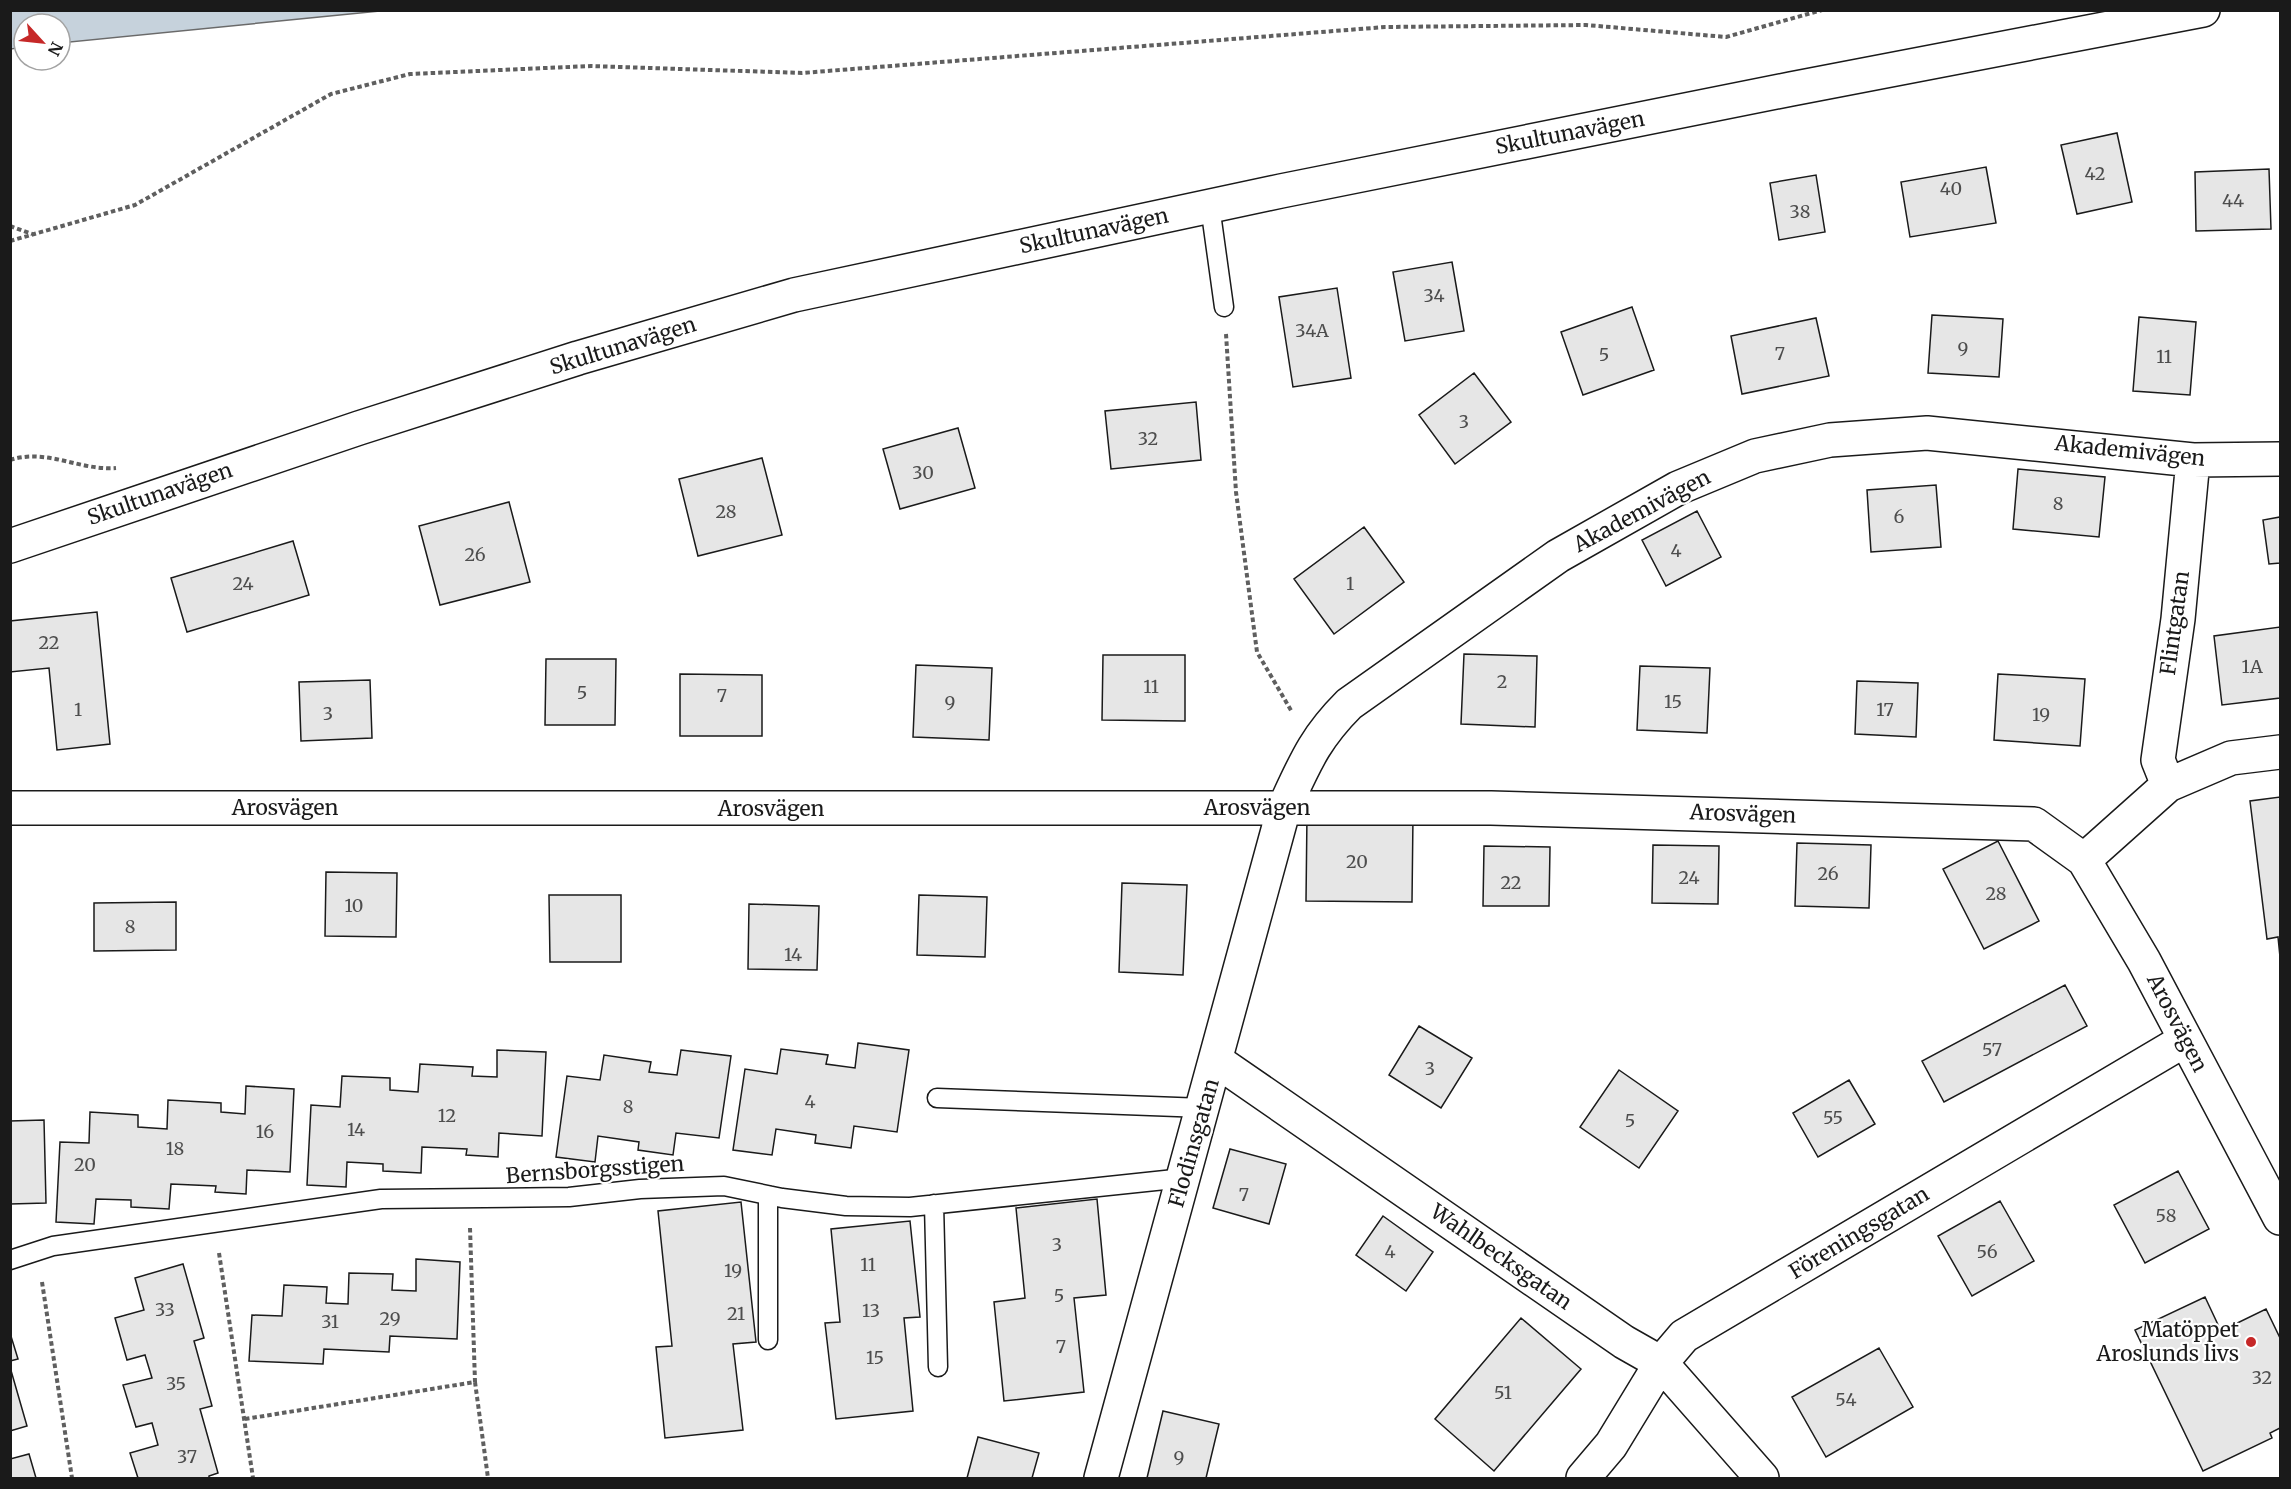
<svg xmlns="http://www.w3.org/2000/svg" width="2291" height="1489" font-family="Merriweather,serif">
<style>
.water{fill:#c6d2dc;stroke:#6a6a6a;stroke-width:1.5}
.building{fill:#e6e6e6;stroke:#1a1a1a;stroke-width:1.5}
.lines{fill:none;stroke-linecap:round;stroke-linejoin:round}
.service-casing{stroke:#1a1a1a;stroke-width:21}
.minor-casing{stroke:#1a1a1a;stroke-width:36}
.tertiary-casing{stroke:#1a1a1a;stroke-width:36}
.path{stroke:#5f5f5f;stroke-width:4;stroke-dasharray:4.5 3;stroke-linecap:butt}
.service{stroke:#fff;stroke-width:18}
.minor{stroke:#fff;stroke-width:33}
.tertiary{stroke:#fff;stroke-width:33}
.poi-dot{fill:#c62828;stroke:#fff;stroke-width:2}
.labels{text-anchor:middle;stroke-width:4.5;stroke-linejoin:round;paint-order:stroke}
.number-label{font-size:18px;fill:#4d4d4d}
.street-label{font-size:21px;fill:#1a1a1a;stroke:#fff}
.poi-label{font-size:21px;fill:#1a1a1a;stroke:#fff;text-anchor:end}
</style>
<rect width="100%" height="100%" fill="#fff"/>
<path class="water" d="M10,11L11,10L380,11L60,43V24H24V47L11,49Z"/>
<path class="building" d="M2117,133L2132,202L2077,214L2061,145Z
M1986,167L1996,223L1910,237L1901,182Z
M2269,169L2271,229L2196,231L2195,172Z
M1816,175L1825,232L1779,240L1770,183Z
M1452,262L1464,331L1405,341L1393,272Z
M1337,288L1351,378L1293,387L1279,297Z
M1632,307L1654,370L1583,395L1561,332Z
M1932,315L2003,319L1999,377L1928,373Z
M2139,317L2196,322L2190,395L2133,391Z
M1816,318L1829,376L1742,394L1731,336Z
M1474,373L1511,422L1455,464L1419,415Z
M1196,402L1201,460L1111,469L1105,411Z
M958,428L975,488L900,509L883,449Z
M762,458L782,535L698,556L679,479Z
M2018,469L2105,477L2099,537L2013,529Z
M1936,485L1941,547L1871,552L1867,490Z
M509,502L530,582L440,605L419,526Z
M1697,511L1721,557L1666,586L1642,540Z
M2280,517V563L2269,564L2263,520Z
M1364,527L1404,582L1334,634L1294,579Z
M293,541L309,595L187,632L171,578Z
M97,612L110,744L57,750L49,668L10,672V621Z
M2280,627V698L2222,705L2214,636Z
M1464,654L1537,656L1535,727L1461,724Z
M1103,655H1185V721L1102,720Z
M546,659H616L615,725H545Z
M916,665L992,668L989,740L913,737Z
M1640,666L1710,668L1707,733L1637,730Z
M680,674L762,675V736H680Z
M1998,674L2085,679L2080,746L1994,740Z
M370,680L372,738L301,741L299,682Z
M1857,681L1918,683L1916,737L1855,734Z
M2280,797V957L2278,937L2267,939L2250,801Z
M1307,814L1413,816L1412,902L1306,901Z
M1998,841L2039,921L1984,949L1943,869Z
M1797,843L1871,845L1869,908L1795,906Z
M1653,845L1719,846L1718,904L1652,903Z
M1484,846L1550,847L1549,906H1483Z
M326,872L397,873L396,937L325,936Z
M1122,883L1187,885L1183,975L1119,972Z
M549,895H621V962H550Z
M919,895L987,897L985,957L917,955Z
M176,902V950L94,951V903Z
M749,904L819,906L817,970L748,969Z
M2065,985L2087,1026L1944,1102L1922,1061Z
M1419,1026L1472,1058L1441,1108L1389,1075Z
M858,1043L909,1050L897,1132L854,1126L851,1148L815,1143L816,1135L776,1129L772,1155L733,1150L745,1069L777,1074L781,1049L828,1055L826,1064L855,1068Z
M497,1050L546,1052L542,1136L499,1133L498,1157L466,1155L467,1149L422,1147L421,1173L383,1171V1164L347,1162L346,1187L307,1185L311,1105L340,1107L342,1076L390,1078V1090L418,1092L420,1064L473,1067L472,1076L497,1077Z
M681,1050L731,1056L719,1138L676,1133L673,1155L638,1150L639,1142L598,1136L595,1162L556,1157L567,1076L600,1080L604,1055L651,1062L649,1072L677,1075Z
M1619,1070L1678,1111L1639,1168L1580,1127Z
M1849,1080L1875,1124L1818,1157L1793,1113Z
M246,1086L294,1089L290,1172L247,1170L246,1194L215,1192L216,1186L171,1184L169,1209L131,1207V1200L96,1199L94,1224L56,1222L60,1142L89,1143L90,1112L138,1115V1127L167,1129L168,1100L221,1103V1112L245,1114Z
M44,1120L46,1203L10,1204V1121Z
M1230,1149L1286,1164L1269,1224L1213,1208Z
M2178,1171L2209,1229L2145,1263L2114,1205Z
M1097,1199L1106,1295L1074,1298L1084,1392L1004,1401L994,1302L1025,1298L1016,1208Z
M2000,1201L2034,1261L1972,1296L1938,1236Z
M741,1202L756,1342L733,1344L743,1430L665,1438L656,1347L672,1346L658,1211Z
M1383,1216L1433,1252L1406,1291L1356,1255Z
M910,1221L920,1317L904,1318L913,1411L836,1419L825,1323L840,1322L831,1229Z
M416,1259L460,1262L457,1339L390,1336L389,1352L324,1349L323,1364L249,1361L252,1315L282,1316L284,1285L327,1287L326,1303L348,1304L349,1273L393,1274L392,1290L416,1291Z
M183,1264L204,1338L194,1341L212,1406L200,1409L218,1473L209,1476V1478H138L130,1453L158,1445L152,1423L136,1427L123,1385L152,1378L145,1355L127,1360L115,1318L144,1310L135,1278Z
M2205,1297L2221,1331L2266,1309L2280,1338V1428L2270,1433L2272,1438L2203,1471L2135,1330Z
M1521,1318L1581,1369L1494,1471L1435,1419Z
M10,1333L18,1359L10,1361Z
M1879,1348L1913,1407L1826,1457L1792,1397Z
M10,1367L27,1426L10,1431Z
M1163,1411L1219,1424L1206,1478H1147Z
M978,1437L1039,1453L1032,1478H967Z
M29,1454L36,1478H10V1459Z"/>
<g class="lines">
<defs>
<path id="service" d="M1210,206L1224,307
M937,1098L1204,1108
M934,1204L938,1367
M10,1260L53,1246L381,1199L569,1197L640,1189L724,1186L782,1198L846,1206L910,1207L1184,1178
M768,1340V1195"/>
<path id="minor" d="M2168,785L2158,760L2178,619L2193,460
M10,808H1491L2034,824L2084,860L2144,961L2280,1218
M2084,860L2168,785L2231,758L2280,752
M1217,1061L1624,1342L1661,1363L1762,1478
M1101,1478L1284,808C1305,763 1314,739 1349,704L1558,556L1678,488L1755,456L1830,440L1927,433L2193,460L2280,459
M1583,1478L1611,1445L1661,1363L1684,1336L2185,1040"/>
<path id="tertiary" d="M10,546L359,428L578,358L794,295L1281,191L1791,89L2203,10"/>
</defs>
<use href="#service" class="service-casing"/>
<use href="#minor" class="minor-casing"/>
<use href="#tertiary" class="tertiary-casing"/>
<path class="path" d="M10,226L32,234
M10,241L135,205L331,94L410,74L591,66L802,73L1385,27L1586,25L1726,37L1822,10
M1226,334L1236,492L1257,652L1292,712
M10,460C47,448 80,471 116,468
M219,1253L253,1478
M42,1282L72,1478
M475,1382L488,1478
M245,1419L475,1382L470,1228"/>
<use href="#service" class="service"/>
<use href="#minor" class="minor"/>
<use href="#tertiary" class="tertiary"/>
</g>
<circle class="poi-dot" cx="2251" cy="1342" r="6"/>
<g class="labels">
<g class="number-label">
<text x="2095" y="180">42</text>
<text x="1951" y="195">40</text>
<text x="2233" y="207">44</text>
<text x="1800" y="218">38</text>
<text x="1434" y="302">34</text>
<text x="1312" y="337">34A</text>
<text x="1963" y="355">9</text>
<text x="1780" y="360">7</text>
<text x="1604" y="361">5</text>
<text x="2164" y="363">11</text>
<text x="1464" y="428">3</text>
<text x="1148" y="445">32</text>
<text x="923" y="479">30</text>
<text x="2058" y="510">8</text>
<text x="726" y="518">28</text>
<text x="1899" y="523">6</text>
<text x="1676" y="557">4</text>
<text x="475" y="561">26</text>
<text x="243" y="590">24</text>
<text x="1350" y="590">1</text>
<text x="49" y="649">22</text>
<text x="2252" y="673">1A</text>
<text x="1502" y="688">2</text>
<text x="1151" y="693">11</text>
<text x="582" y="699">5</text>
<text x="722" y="702">7</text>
<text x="1673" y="708">15</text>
<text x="950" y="709">9</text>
<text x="78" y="716">1</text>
<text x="1885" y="716">17</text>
<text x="328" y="720">3</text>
<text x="2041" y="721">19</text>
<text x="1357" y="868">20</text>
<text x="1828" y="880">26</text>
<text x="1689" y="884">24</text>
<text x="1511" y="889">22</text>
<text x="1996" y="900">28</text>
<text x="354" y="912">10</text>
<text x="130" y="933">8</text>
<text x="793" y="961">14</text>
<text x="1992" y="1056">57</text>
<text x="1430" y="1075">3</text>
<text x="810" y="1108">4</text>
<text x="628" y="1113">8</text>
<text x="447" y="1122">12</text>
<text x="1833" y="1124">55</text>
<text x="1630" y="1127">5</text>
<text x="356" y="1136">14</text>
<text x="265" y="1138">16</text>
<text x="175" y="1155">18</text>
<text x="85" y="1171">20</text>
<text x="1244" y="1201">7</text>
<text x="2166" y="1222">58</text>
<text x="1057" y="1251">3</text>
<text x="1390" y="1258">4</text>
<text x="1987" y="1258">56</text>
<text x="868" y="1271">11</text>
<text x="733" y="1277">19</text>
<text x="1059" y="1302">5</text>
<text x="165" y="1316">33</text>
<text x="871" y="1317">13</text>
<text x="736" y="1320">21</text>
<text x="390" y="1325">29</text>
<text x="330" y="1328">31</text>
<text x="1061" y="1353">7</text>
<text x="875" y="1364">15</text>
<text x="2262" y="1384">32</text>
<text x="176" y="1390">35</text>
<text x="1503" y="1399">51</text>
<text x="1846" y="1406">54</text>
<text x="187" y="1463">37</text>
<text x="1179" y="1464">9</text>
</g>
<g class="street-label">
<text transform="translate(1570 133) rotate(-11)" y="7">Skultunavägen</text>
<text transform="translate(1094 231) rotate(-12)" y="7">Skultunavägen</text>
<text transform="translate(623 346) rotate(-17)" y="7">Skultunavägen</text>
<text transform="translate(2130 451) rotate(6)" y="7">Akademivägen</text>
<text transform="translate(160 494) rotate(-19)" y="7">Skultunavägen</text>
<text transform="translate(1642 511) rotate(-28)" y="7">Akademivägen</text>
<text transform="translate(2175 623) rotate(-82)" y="7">Flintgatan</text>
<text x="285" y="815">Arosvägen</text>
<text x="1257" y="815">Arosvägen</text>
<text x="771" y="816">Arosvägen</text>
<text transform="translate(1743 814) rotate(2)" y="7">Arosvägen</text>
<text transform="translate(2177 1023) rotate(63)" y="7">Arosvägen</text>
<text transform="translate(1194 1143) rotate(-74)" y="7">Flodinsgatan</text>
<text transform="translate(595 1170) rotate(-4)" y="7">Bernsborgsstigen</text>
<text transform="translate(1859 1233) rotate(-31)" y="7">Föreningsgatan</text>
<text transform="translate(1501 1257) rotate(35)" y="7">Wahlbecksgatan</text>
</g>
<g class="poi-label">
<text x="2239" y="1337">Matöppet<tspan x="2239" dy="24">Aroslunds livs</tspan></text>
</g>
</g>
<rect width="2291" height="1489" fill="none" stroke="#1a1a1a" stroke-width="24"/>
<g transform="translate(42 42) rotate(117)"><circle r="28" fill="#ffffff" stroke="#a3a3a3" stroke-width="1.5"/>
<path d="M0-4.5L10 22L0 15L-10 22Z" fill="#c62828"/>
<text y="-9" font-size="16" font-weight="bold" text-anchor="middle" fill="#1a1a1a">N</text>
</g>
</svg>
